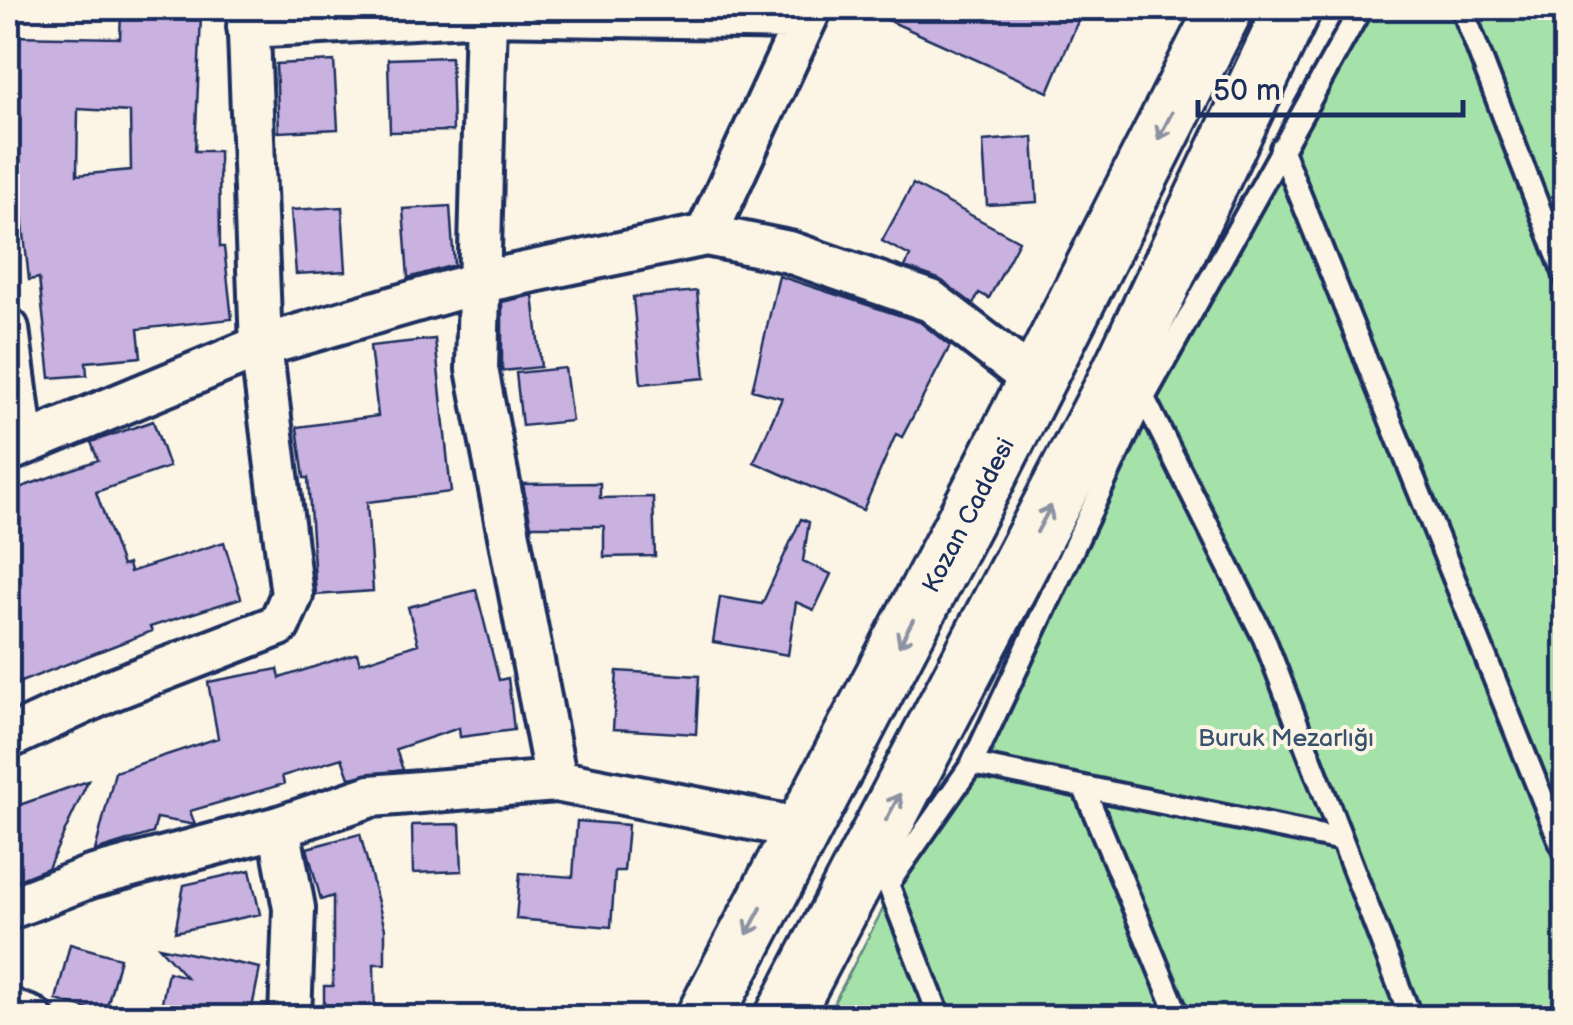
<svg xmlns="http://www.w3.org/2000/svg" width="1573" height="1025" font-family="'Balsamiq Sans',sans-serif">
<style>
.green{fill:#a5e2a9;stroke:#608884;stroke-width:2.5}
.building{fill:#c9b1e0;stroke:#1b2f5e;stroke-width:2.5;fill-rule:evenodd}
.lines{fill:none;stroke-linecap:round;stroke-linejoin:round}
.lane-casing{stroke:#1b2f5e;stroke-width:28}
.street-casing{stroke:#1b2f5e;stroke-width:48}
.highway-casing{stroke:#1b2f5e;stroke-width:62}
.lane{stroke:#fcf5e5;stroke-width:20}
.street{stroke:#fcf5e5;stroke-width:40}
.highway{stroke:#fcf5e5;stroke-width:55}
.oneway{stroke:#8c92a2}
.labels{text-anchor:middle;stroke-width:8;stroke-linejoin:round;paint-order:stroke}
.street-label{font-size:25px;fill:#1b2f5e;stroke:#fcf5e5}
.park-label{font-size:25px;fill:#37536d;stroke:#fcf5e5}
</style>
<rect width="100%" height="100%" fill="#fcf5e5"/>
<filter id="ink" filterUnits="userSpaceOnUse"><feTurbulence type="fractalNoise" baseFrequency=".01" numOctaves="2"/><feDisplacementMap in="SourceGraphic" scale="20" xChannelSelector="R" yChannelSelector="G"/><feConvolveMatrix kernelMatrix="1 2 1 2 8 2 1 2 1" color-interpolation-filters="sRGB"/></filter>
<g filter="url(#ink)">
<path class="green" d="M1353,8H1565V1017L826,1018Z"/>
<path class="building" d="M861,8H1046L1078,21L1048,92Z
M121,13L201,16L195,151H219L220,247H224L232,319L138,329L141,357L86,362L87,375L50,378L39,278L29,280L14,141H9L11,36L120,38ZM78,109L130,112L131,170L77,175Z
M451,57L453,131L390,132L388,59Z
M334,61L338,129L279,132L276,64Z
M1033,137L1037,202L987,205L983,141Z
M913,184L1019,241L989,298L979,293L973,304L939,279L905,267L910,256L882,241Z
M450,206L454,265L408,278L403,209Z
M342,207L346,271L296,274L291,210Z
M779,276L920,322L950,346L902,437L896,434L863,510L754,462L782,398L752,390Z
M697,291L705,378L641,384L633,297Z
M533,295L541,367L502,371V302Z
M435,339L451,492L367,502L373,591L316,595L308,478H304L297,427L378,416L370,346Z
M565,368L572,421L522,426L516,373Z
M153,421L169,467L96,492L122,566L128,564L130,572L224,542L241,598L150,627L152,631L8,687V492L98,460L91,442Z
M600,483V498L653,497L655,556L604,557V526H531L523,484Z
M801,519L809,522L803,561L831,574L814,610L796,602L788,655L713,642L720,597L762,604Z
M476,590L499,680L508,678L514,730L460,737L459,728L396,749L403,770L349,778L342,758L282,776L284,784L190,811L195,825L157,818L153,833L95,851L115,772L218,738L208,682L278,669L280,678L357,653L360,663L418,644L408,607Z
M617,671L699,676L696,734L613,729Z
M88,781L48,868L8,884V809Z
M577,821L628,825L624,871H615L611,927L516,919L520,873L573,877Z
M460,824L462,871L413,873L412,825Z
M360,834L385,929V964H374L375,1018H324V986H333V896L321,900L307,848Z
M250,870L260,914L175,932L184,885Z
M70,944L120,958L105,1014L56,1000Z
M159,947L260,968L250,1018H159L168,972L186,977Z"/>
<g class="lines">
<defs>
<path id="lane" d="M1462,8L1566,278
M1281,148L1566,857
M1144,398L1264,638L1411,1018
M972,764L1342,840
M1084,788L1179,1018
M940,1018L888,884L972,764L1144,398L1361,8"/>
<path id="street" d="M486,14L477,369L556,781L803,829
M248,27L486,14L805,19
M706,235L811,8
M8,329L23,444
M8,451L261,346L477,283L706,235L789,252L931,301L1036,382
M8,738L111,690L279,625L292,595L261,346L248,8
M279,827L294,908L290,1018
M8,909L90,877L279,827L371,796L556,781
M8,1009L32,1018"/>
<g id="highway">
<path id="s1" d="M704,1018L986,480L1225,8"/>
<path d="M783,1018L1114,385L1293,8"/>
</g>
</defs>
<use href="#lane" class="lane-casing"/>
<use href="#street" class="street-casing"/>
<use href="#highway" class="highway-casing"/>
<use href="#lane" class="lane"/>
<use href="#street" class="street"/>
<use href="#highway" class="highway"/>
</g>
<defs><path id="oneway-shaft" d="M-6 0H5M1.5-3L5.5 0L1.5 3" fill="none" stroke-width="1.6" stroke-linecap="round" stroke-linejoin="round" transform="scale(2.5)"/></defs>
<g class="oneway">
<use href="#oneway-shaft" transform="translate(1165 126) rotate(117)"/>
<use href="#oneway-shaft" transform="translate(1044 519) rotate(-62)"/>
<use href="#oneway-shaft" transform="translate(906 633) rotate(118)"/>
<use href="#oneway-shaft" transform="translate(893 807) rotate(-62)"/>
<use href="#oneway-shaft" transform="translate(754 921) rotate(118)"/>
</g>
</g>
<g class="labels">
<g class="street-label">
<text dy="9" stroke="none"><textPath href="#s1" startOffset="568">Kozan Caddesi</textPath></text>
</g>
<g class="park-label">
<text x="1286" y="746">Buruk Mezarlığı</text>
</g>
</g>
<rect width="1573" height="1025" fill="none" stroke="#fcf5e5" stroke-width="40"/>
<rect x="20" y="20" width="1533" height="985" fill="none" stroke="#1b2f5e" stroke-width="4" filter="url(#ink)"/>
<path d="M1198 100v15h265v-15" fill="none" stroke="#1b2f5e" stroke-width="5"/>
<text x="1213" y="100" font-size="30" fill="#1b2f5e" stroke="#fcf5e5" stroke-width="8" paint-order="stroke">50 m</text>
</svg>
